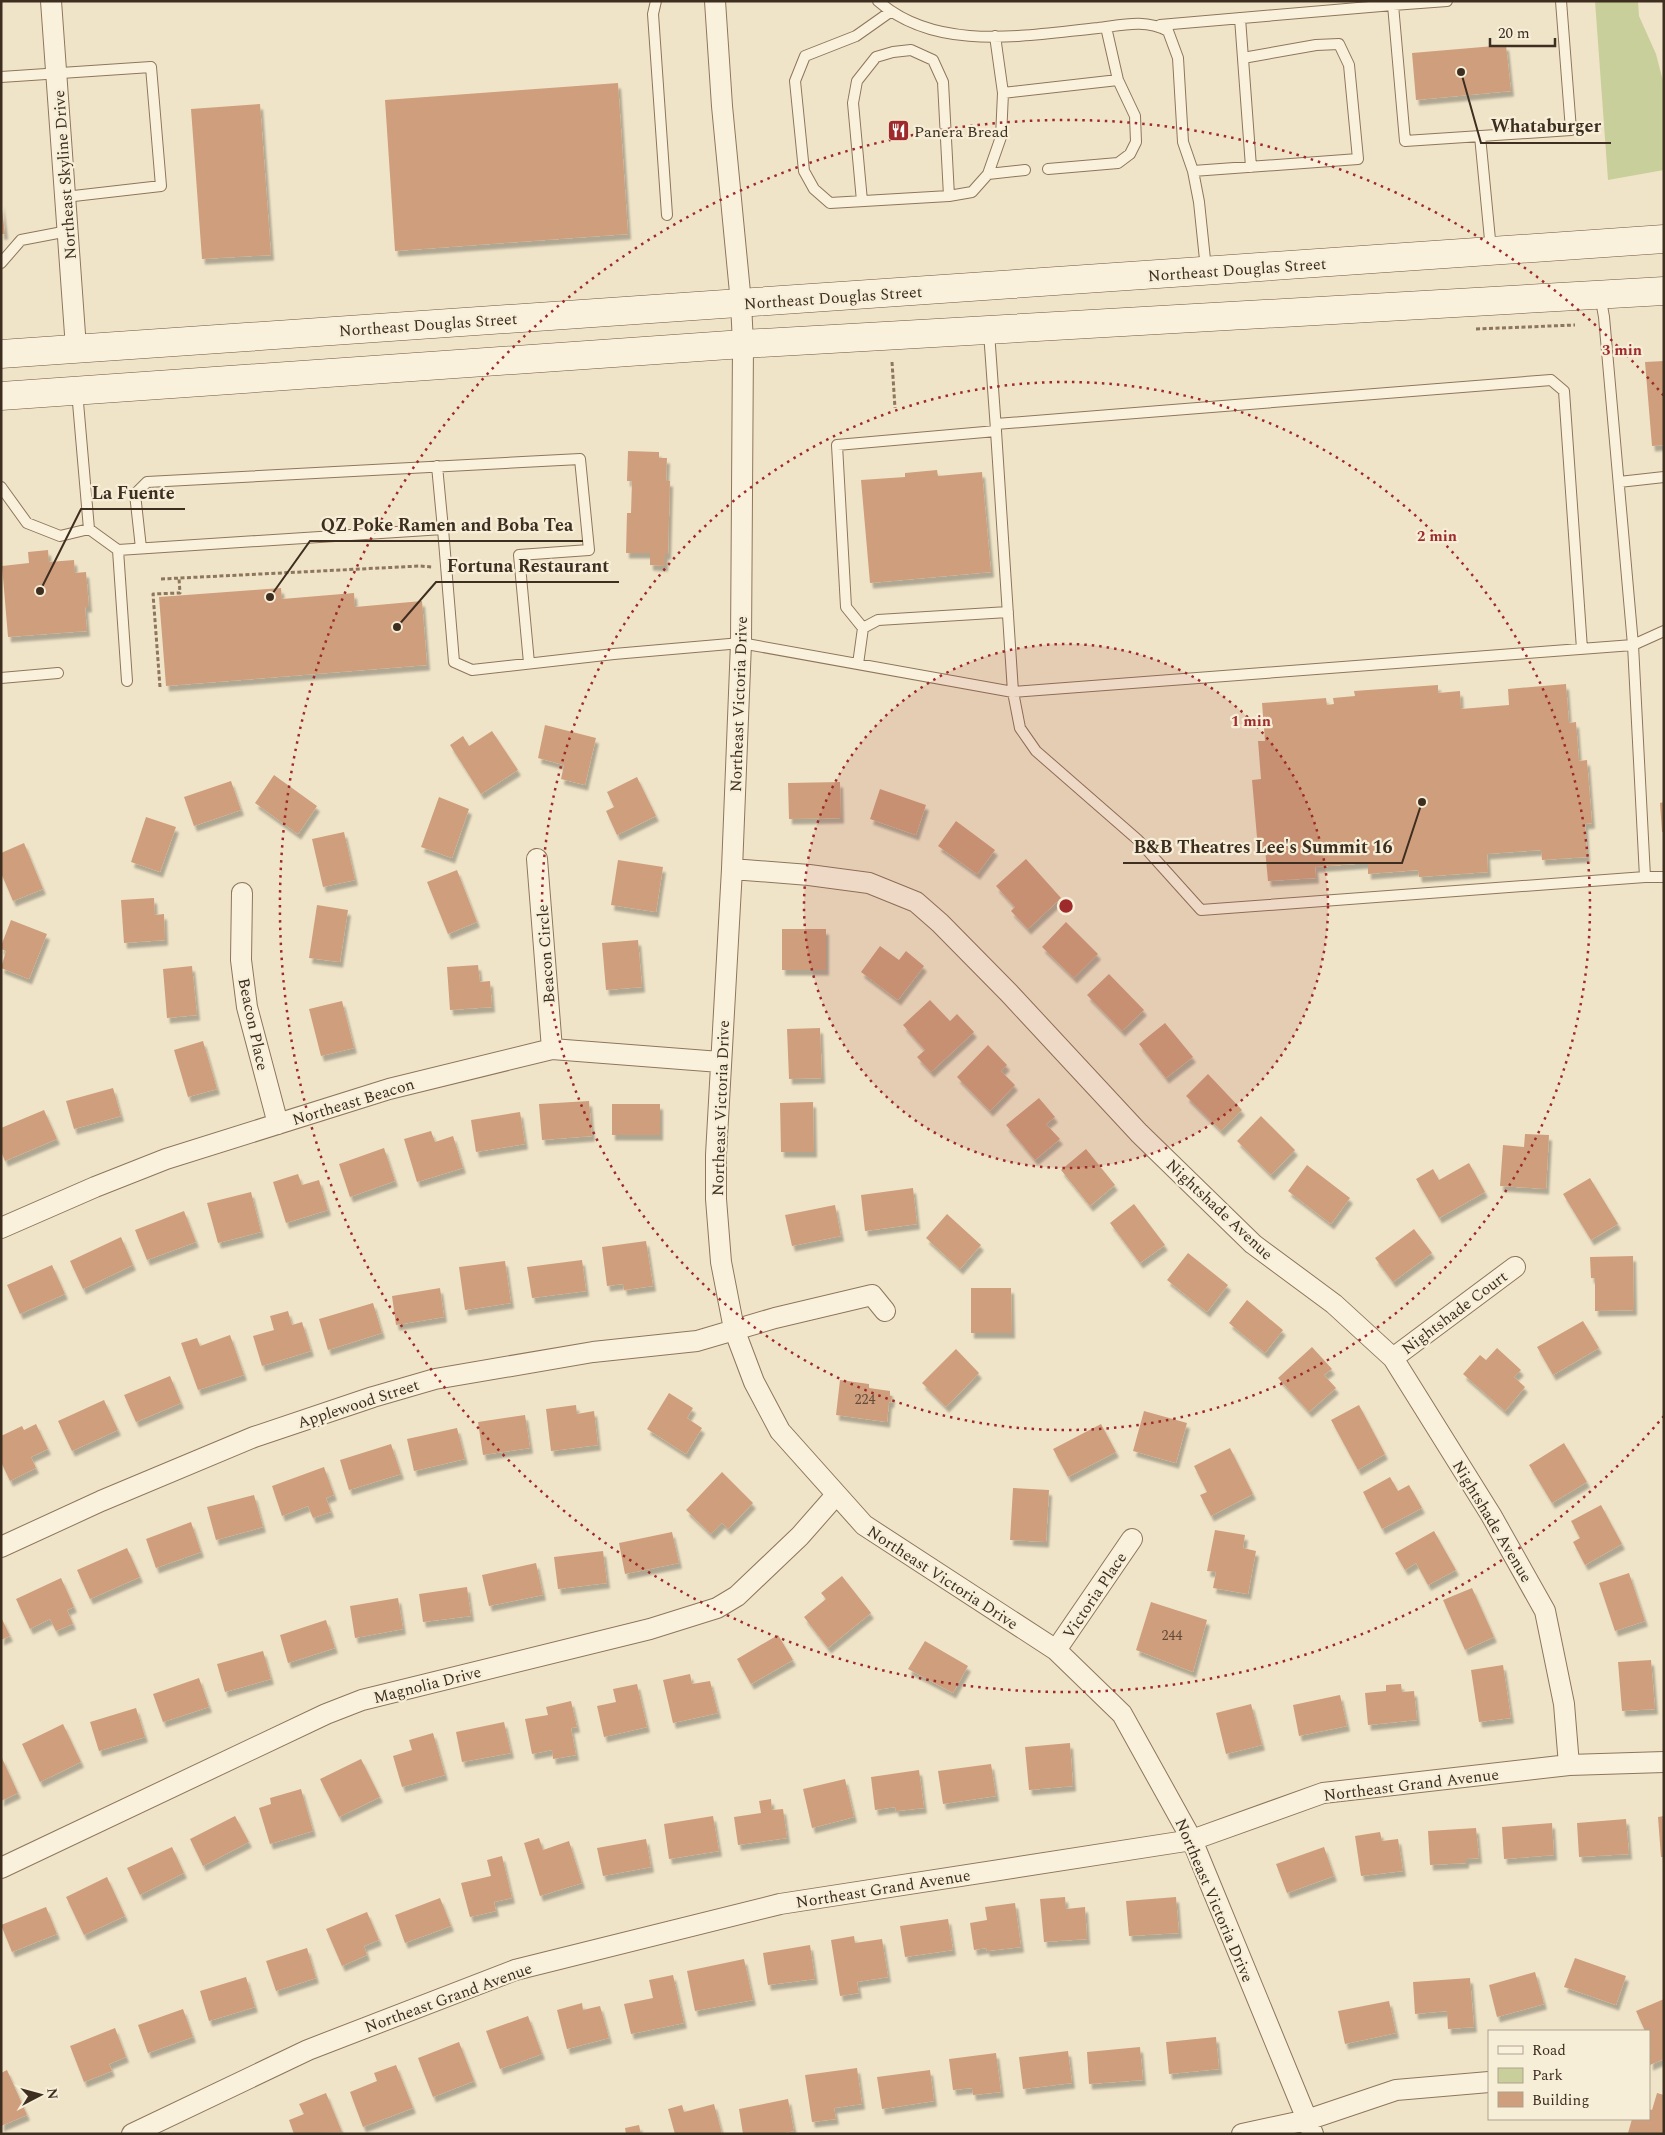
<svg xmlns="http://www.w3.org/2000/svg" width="1665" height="2135" font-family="Spectral,serif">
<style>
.green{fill:#c9cf9b}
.building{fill:#cf9f7d;filter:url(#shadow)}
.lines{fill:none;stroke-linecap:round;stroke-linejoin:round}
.lane-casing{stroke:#8d765c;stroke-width:12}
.street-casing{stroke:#8d765c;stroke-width:22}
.secondary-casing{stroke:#6f573f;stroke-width:29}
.path{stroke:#8d765c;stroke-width:3;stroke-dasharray:4 2.5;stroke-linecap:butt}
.lane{stroke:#faf1dc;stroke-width:10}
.street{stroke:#faf1dc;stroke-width:20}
.secondary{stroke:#faf1dc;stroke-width:28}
.ring{fill:none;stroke:#9e2a2b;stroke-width:2.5;stroke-dasharray:2.5 5}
.labels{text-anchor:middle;stroke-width:4.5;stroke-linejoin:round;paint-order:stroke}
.number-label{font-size:14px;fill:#624a37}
.poi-label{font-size:16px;fill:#3d2e20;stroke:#f7eed8;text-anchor:start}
.street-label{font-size:16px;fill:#3d2e20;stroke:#f7eed8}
.centre{fill:#9e2a2b;stroke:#f7eed8;stroke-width:2.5}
.ring-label{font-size:15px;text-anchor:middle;font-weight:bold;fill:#9e2a2b;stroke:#f7eed8;stroke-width:4.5;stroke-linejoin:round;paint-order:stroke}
.leader{fill:none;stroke:#3d2e20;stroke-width:2}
.callout-dot{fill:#3d2e20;stroke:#f7eed8;stroke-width:2}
.callout-label{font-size:18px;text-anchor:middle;font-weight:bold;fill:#3d2e20;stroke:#f7eed8;stroke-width:4.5;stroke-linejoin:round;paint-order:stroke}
</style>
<defs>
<filter id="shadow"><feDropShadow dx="3" dy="5.5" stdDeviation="1" flood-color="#0004"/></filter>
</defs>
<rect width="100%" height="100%" fill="#f0e4c8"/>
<path class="green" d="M1595,1H1638L1639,16L1656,54L1664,85V170L1608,180Z"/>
<path class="building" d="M1506,45L1511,91L1416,100L1412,53Z
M618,83L628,234L395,251L385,100Z
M260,104L271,255L202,259L191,109Z
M1,201L5,234H1Z
M1664,361V445L1652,446L1645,362Z
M628,451L659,452V458H667L666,481H670L668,554H665V566L650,565V553H626L627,513H631L632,481H627Z
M937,470L938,476L982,472L991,572L870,583L861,480L905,477V473Z
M48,550L49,562L74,560L75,573L86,572L89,607H85L87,631L8,637L2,566L29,563L28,552Z
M281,588L282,599L354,593L355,607L422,601L427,665L166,686L159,597Z
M1566,684L1569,723L1576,722L1579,761L1587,760L1592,823L1585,824L1587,857L1542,860L1541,850L1487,854L1488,872L1419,877L1418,870L1368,874V863L1315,867L1316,878L1268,881L1265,849H1258L1252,780L1261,779L1258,741H1265L1262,703L1326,698L1327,705L1334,704L1333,698L1355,696L1354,691L1438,685V693L1460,691L1461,709L1509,705L1508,689Z
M545,725L596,738L585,785L561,779L564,765L538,758Z
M492,731L518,770L481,794L450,745L463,736L469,746Z
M274,775L317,806L298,834L255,803Z
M637,777L656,816L617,835L606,811L614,807L607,792Z
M231,781L241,810L194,826L184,797Z
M840,782L841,818L789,819L788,783Z
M880,789L926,805L916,835L870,819Z
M439,797L469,809L452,858L421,847Z
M1664,802V832H1662L1660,803Z
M146,817L176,827L160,872L131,862Z
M956,821L995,850L977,874L938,846Z
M344,832L355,880L323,887L312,839Z
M24,843L43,889L13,901L1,873V853Z
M1026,859L1061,898L1028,929L1011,911L1015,907L996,886Z
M618,860L663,867L656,912L611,905Z
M457,870L477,922L448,934L427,882Z
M154,898L155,915L164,914L165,940L124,943L121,900Z
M317,905L348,910L340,962L309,958Z
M11,920L47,934L29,979L1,968L6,951L1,949V946Z
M1066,922L1098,954L1074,978L1042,947Z
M782,929H826V970H782Z
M638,940L642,987L606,990L602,943Z
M880,946L899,960L906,951L924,966L898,1000L861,972Z
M478,965L480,982L490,981L492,1007L450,1010L447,967Z
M192,966L197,1015L167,1018L163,969Z
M1109,974L1144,1010L1122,1031L1087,995Z
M930,1000L950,1021L957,1014L974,1032L931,1072L917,1057L925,1050L903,1025Z
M342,1001L354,1048L321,1056L309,1009Z
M1165,1023L1193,1057L1166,1078L1139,1044Z
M820,1028L822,1078L789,1079L787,1029Z
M203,1041L217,1089L188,1097L174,1050Z
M988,1045L1007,1065L1001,1071L1015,1085L990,1111L957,1077Z
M1208,1074L1242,1110L1221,1131L1186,1096Z
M113,1088L121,1116L74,1129L66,1101Z
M1039,1098L1055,1117L1046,1124L1060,1139L1035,1160L1006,1125Z
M589,1101L592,1136L542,1140L539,1104Z
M813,1102L814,1152H781L780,1103Z
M612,1104H660V1135H612Z
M44,1110L57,1139L5,1161L1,1151V1128Z
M520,1112L525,1144L476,1152L471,1120Z
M1261,1116L1295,1150L1271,1175L1237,1141Z
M431,1131L435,1142L453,1136L463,1168L417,1182L404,1139Z
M1525,1134L1549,1135L1546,1189L1500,1186L1503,1145L1524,1147Z
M384,1148L395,1181L350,1197L339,1164Z
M1086,1149L1115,1185L1090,1206L1061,1170Z
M1469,1163L1485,1192L1439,1218L1416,1179L1433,1169L1439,1180Z
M1307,1165L1350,1198L1331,1224L1288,1191Z
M298,1174L302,1185L319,1180L328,1210L286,1223L273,1182Z
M1590,1178L1618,1224L1591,1240L1563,1194Z
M913,1188L917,1224L865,1231L861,1195Z
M251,1192L261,1232L218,1243L207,1203Z
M1134,1204L1165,1245L1140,1263L1110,1223Z
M835,1205L841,1236L792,1246L785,1215Z
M184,1211L196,1242L147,1260L135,1230Z
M947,1214L981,1245L960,1269L926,1238Z
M1414,1229L1432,1253L1393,1282L1375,1258Z
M121,1237L133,1265L83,1289L70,1261Z
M646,1241L653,1286L624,1290L623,1284L607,1286L602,1247Z
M1188,1253L1228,1285L1207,1312L1167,1280Z
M1633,1256L1634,1310L1595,1311V1278H1591L1590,1257Z
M582,1260L586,1291L532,1298L527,1267Z
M505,1261L511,1303L465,1310L459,1267Z
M52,1265L65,1294L20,1314L7,1285Z
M440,1288L444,1317L396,1325L392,1296Z
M971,1288H1011L1012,1333H971Z
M1247,1300L1283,1330L1265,1353L1229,1323Z
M373,1303L382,1333L328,1350L319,1319Z
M288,1311L292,1325L302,1322L311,1351L262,1366L253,1336L274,1330L270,1316Z
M1583,1321L1599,1348L1553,1375L1537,1347Z
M230,1335L244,1375L198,1390L181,1343L197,1338L200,1346Z
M1312,1347L1332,1369L1324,1375L1336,1388L1309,1412L1278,1378Z
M1497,1348L1521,1370L1514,1377L1525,1387L1505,1411L1463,1374L1480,1355L1486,1360Z
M956,1349L979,1373L946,1407L922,1383Z
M170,1376L181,1403L136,1422L124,1395Z
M840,1380L869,1384V1388L890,1391V1396H892L891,1403L889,1402L887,1422L836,1415Z
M669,1393L693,1408L687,1418L702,1428L686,1454L647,1429Z
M104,1400L118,1430L72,1451L58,1421Z
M576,1405L577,1414L594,1411L598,1445L551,1451L546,1409Z
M1359,1405L1385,1454L1358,1470L1331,1420Z
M1144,1411L1187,1423L1176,1463L1133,1451Z
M525,1415L530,1448L483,1455L478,1422Z
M36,1424L48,1449L31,1457L36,1468L10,1481L1,1462V1436L22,1426L24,1430Z
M1101,1424L1116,1452L1068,1477L1053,1449Z
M457,1428L465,1459L414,1471L407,1439Z
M1564,1443L1587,1482L1552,1503L1529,1465Z
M391,1444L401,1474L349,1490L340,1460Z
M1230,1448L1253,1494L1211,1516L1200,1495L1207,1492L1194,1466Z
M324,1467L334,1495L326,1498L331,1512L313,1518L308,1506L282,1516L272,1486Z
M722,1472L753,1503L728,1529L722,1523L711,1534L686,1510Z
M1390,1477L1398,1491L1409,1485L1422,1508L1382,1529L1363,1492Z
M1013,1488L1049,1490L1046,1542L1010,1540Z
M254,1495L263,1527L216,1540L207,1507Z
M1601,1505L1622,1544L1585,1565L1573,1542L1580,1538L1571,1521Z
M191,1522L201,1552L156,1568L146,1539Z
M1215,1530L1245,1535L1243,1548L1256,1551L1248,1594L1213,1588L1216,1572L1207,1571Z
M1434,1531L1456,1570L1428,1585L1416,1563L1405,1570L1395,1553Z
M672,1532L679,1563L625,1574L619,1543Z
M127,1548L140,1577L90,1599L77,1570Z
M603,1551L607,1583L558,1589L554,1557Z
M536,1563L543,1595L489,1606L482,1575Z
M1629,1573L1645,1621L1615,1631L1599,1583Z
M842,1576L871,1613L828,1648L804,1617L826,1599L821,1593Z
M61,1578L74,1607L67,1610L73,1624L56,1631L50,1619L30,1629L16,1599Z
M467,1587L471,1616L423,1622L419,1594Z
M1472,1588L1494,1637L1465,1650L1443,1600Z
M398,1598L403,1629L355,1638L350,1606Z
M1151,1602L1207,1620L1193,1672L1136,1650Z
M1,1617L10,1636L1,1640Z
M326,1620L335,1648L288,1663L280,1635Z
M778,1635L793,1660L751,1684L737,1659Z
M925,1641L968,1666L953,1693L908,1669Z
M263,1651L271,1679L225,1692L217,1664Z
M1651,1660L1655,1709L1622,1711L1618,1662Z
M1503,1665L1511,1718L1479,1722L1471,1670Z
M690,1674L692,1684L710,1681L718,1713L673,1723L663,1680Z
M199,1678L209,1707L163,1722L153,1694Z
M637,1684L647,1727L604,1737L597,1706L616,1702L613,1689Z
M1401,1684L1402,1692L1414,1691L1417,1720L1368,1725L1365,1693L1386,1691V1685Z
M1340,1695L1347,1726L1299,1736L1293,1705Z
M571,1701L577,1727L571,1728L576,1755L553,1759L552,1750L532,1754L525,1719L548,1715L546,1707Z
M1251,1704L1262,1745L1226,1754L1216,1713Z
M136,1708L145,1737L99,1751L90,1722Z
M504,1722L511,1753L462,1762L456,1732Z
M63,1724L81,1762L40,1782L22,1744Z
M433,1733L445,1775L402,1787L393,1756L412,1750L409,1740Z
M1070,1743L1073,1786L1029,1790L1025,1747Z
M1,1756L18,1793L1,1801Z
M361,1759L380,1797L339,1817L320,1779Z
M991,1764L996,1796L943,1804L938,1771Z
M919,1770L924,1808L896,1811L895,1807L875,1810L871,1777Z
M845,1779L854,1817L812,1828L803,1789Z
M301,1789L313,1831L270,1844L259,1808L271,1804L270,1798Z
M771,1799L772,1810L783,1809L787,1838L738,1845L734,1817L761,1813L759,1801Z
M235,1816L249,1842L203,1866L190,1839Z
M713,1816L719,1851L669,1859L664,1824Z
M1664,1816V1857H1661L1658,1817Z
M1626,1819L1629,1854L1579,1857L1577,1823Z
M1552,1823L1554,1855L1504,1859L1502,1827Z
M1476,1828L1479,1858L1466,1859V1863L1430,1865L1428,1831Z
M1380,1832L1382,1841L1398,1839L1403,1871L1361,1876L1355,1836Z
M539,1838L543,1850L569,1841L582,1883L540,1896L524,1843Z
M646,1839L651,1867L603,1876L597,1848Z
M172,1847L184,1873L140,1895L127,1868Z
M1324,1847L1334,1876L1287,1893L1276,1864Z
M502,1856L512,1898L494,1902L496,1911L470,1917L461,1883L491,1876L487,1860Z
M107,1877L125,1916L84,1935L66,1897Z
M1065,1897L1066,1909L1085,1907L1087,1939L1044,1942L1040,1899Z
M1176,1897L1179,1933L1129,1936L1126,1901Z
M440,1898L451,1926L405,1943L395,1915Z
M1015,1903L1021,1947L987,1951L986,1948L974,1950L970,1923L987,1920L985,1907Z
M46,1907L57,1934L12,1952L1,1925Z
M367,1912L379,1940L364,1946L367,1955L342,1966L326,1929Z
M948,1919L953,1950L905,1957L900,1926Z
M854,1936L855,1943L882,1939L888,1977L857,1982L859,1993L840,1996L831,1940Z
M810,1945L815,1979L768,1985L763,1953Z
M307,1948L316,1978L276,1991L266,1961Z
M1575,1958L1626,1976L1616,2005L1564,1987Z
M744,1959L753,2000L695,2011L687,1971Z
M1535,1972L1544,2004L1497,2017L1489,1985Z
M673,1975L684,2023L631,2034L624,2004L653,1998L649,1980Z
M246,1977L255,2007L209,2021L200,1991Z
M1470,1978L1474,2027L1448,2029L1447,2011L1415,2014L1413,1982Z
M1664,1999V2059L1650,2065L1649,2031H1645L1636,2011Z
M1389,2001L1396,2033L1345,2044L1338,2011Z
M582,2003L583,2010L600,2006L609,2038L567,2049L557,2010Z
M183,2009L193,2037L148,2053L138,2025Z
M528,2016L542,2054L500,2069L486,2031Z
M115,2028L126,2057L109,2064L112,2071L84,2082L70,2046Z
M1216,2037L1219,2069L1169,2074L1166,2042Z
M459,2042L474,2081L433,2097L418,2058Z
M1140,2047L1143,2080L1089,2084L1087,2052Z
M1068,2051L1072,2083L1023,2089L1019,2057Z
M996,2053L1001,2092L973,2095L972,2088L953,2090L949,2059Z
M396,2065L413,2108L363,2127L350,2092L377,2081L374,2073Z
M857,2068L862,2104L834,2108L836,2119L812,2122L805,2075Z
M7,2070L27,2115L1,2126V2073Z
M930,2070L934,2101L882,2109L877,2077Z
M326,2093L342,2132L294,2134L289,2120L304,2114L299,2104Z
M1657,2093L1664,2095V2134L1628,2133L1632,2119H1649V2109L1652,2110Z
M788,2099L794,2131L779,2134H743L739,2109Z
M714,2104L722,2134H675L668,2109L682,2105L684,2112Z
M639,2125L641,2134H626L625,2128Z"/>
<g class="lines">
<defs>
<path id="lane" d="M656,1L653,14L667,215
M878,1C937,53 1026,35 1098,28C1123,25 1145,19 1168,31L1178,58L1183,142L1193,171L1199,202L1206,269
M1447,1L1393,5L1405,141L1571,130L1561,1
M890,12L856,36L805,56L795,81L804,171L814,189L830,203L949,196L972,192L988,174L1001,137L1003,93L1118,80
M1240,18L1251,167
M1160,25L1393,5
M995,36L1003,93
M1,77L151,67L161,186L65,197
M1480,136L1491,250
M1048,169L1118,163L1130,154L1136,142L1135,116L1118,80L1106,27
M1193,171L1358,159L1349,65L1339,44L1316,45L1243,58
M988,174L1025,170
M862,201L853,103L857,81L876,57L893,52L911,50L933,60L943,82L949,196
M1,263L21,240L68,231
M1600,295L1604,317L1633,645L1645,877
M989,332L996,430
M77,391L89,529
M996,424L1551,380L1564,391L1582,649
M437,466L443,529
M1619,482L1664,477
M1,487L27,523L60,536L89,529L118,550L443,529L454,662L472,670L614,654L741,643L1013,692L1633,645L1664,631
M141,548L135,494L147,482L580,459L589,550L519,555L529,663
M118,550L127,681
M863,628L878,620L1008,612
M858,664L863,628L846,607L837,445L996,431L1013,692L1020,728L1036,751L1138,840L1201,910L1645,877H1664
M1,678L58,673"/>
<path id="street" d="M51,1L76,348
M715,1L722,106L741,303L743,344L741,643L732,869L716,1155V1199L721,1262L734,1329L754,1382L780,1431L864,1525L1056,1650L1122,1714L1192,1840L1313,2134
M537,859L552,1049
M732,869L809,875L869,883L916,902L940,923L1009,993L1139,1133L1253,1244L1334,1304L1393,1358L1491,1515L1545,1611L1564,1704L1569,1765
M242,893L241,960L247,1007L278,1124
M1,1228L95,1187L166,1159L389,1089L552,1049L720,1062
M1393,1358L1515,1267
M1,1547L101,1501L254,1437L373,1397L435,1379L593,1352L697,1341L775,1318L872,1295L885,1311
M1056,1650L1132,1539
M1,1868L326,1714L362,1700L650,1629L717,1608L737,1596L800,1536L836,1495
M132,2134L308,2050L515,1970L780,1904L1192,1840L1323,1793L1569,1765L1664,1762
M1242,2134L1307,2120L1396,2090L1489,2082"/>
<path id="secondary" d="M1,354L1664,239
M1,396L743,344L1664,291"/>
</defs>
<use href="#lane" class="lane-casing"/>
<use href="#street" class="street-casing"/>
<use href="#secondary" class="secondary-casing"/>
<path class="path" d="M1476,329L1575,325
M892,362L895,408
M161,579L420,566L432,567
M160,687L153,594L180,593L179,578"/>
<use href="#lane" class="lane"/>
<use href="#street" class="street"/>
<use href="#secondary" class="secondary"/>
</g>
<circle cx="1066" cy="906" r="262" fill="#9e2a2b" fill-opacity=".12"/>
<g class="ring">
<circle cx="1066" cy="906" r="262"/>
<circle cx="1066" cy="906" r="524"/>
<path d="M1664 1416A786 786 0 1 1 1664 396"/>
</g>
<defs>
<symbol id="restaurant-square" viewBox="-11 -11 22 22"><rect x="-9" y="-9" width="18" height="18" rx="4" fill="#9e2a2b" stroke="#f7eed8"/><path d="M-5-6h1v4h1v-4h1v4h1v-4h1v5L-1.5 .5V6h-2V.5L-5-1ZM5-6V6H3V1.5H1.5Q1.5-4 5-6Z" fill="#fff"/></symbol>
</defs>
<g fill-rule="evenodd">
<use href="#restaurant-square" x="886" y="118" width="25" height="25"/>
</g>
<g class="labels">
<g class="number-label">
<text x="865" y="1404">224</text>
<text x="1172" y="1640">244</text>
</g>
<g class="poi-label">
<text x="914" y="137">Panera Bread</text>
</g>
<g class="street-label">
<text transform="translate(64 175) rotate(-94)" y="6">Northeast Skyline Drive</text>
<text transform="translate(1237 269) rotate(-4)" y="6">Northeast Douglas Street</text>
<text transform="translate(833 297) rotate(-4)" y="6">Northeast Douglas Street</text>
<text transform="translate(428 324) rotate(-4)" y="6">Northeast Douglas Street</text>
<text transform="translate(738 704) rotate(-88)" y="6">Northeast Victoria Drive</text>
<text transform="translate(545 954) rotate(-94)" y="6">Beacon Circle</text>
<text transform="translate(254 1024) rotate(78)" y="6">Beacon Place</text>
<text transform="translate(353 1101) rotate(-17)" y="6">Northeast Beacon</text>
<text transform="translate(720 1108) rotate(-88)" y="6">Northeast Victoria Drive</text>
<text transform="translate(1220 1209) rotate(43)" y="6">Nightshade Avenue</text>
<text transform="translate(1454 1312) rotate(-37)" y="6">Nightshade Court</text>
<text transform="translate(358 1403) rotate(-18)" y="6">Applewood Street</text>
<text transform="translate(1493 1521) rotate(59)" y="6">Nightshade Avenue</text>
<text transform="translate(943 1577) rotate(33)" y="6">Northeast Victoria Drive</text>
<text transform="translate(1094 1595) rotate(-56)" y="6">Victoria Place</text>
<text transform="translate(427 1684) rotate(-14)" y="6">Magnolia Drive</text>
<text transform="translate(1411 1784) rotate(-7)" y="6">Northeast Grand Avenue</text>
<text transform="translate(883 1888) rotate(-9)" y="6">Northeast Grand Avenue</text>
<text transform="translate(1215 1900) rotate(67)" y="6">Northeast Victoria Drive</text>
<text transform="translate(448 1997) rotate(-20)" y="6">Northeast Grand Avenue</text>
</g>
</g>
<circle cx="1066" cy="906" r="8" class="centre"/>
<g class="ring-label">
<text x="1622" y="355">3 min</text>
<text x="1437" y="541">2 min</text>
<text x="1251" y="726">1 min</text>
</g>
<path class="leader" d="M1461 72L1481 143H1611M40 591L81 509H185M270 597L310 541H583M397 627L436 582H619M1422 802L1402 863H1123"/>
<g class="callout-dot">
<circle cx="1461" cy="72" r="5"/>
<circle cx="40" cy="591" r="5"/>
<circle cx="270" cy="597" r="5"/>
<circle cx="397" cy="627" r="5"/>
<circle cx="1422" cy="802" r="5"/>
</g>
<g class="callout-label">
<text x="1546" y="132">Whataburger</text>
<text x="133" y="499">La Fuente</text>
<text x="447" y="531">QZ Poke Ramen and Boba Tea</text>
<text x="528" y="572">Fortuna Restaurant</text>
<text x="1263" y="853">B&amp;B Theatres Lee's Summit 16</text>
</g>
<rect width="1665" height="2135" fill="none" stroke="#3d2e20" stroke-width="5"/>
<rect x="1488" y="2030" width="162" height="90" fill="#f7eed8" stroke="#ada18e"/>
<rect x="1498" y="2046" width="25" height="8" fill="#faf1dc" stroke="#ada18e"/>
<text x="1532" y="2055" font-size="15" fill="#3d2e20">Road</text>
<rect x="1498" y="2068" width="25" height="15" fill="#c9cf9b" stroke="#ada18e"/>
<text x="1532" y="2080" font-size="15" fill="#3d2e20">Park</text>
<rect x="1498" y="2092" width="25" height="15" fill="#cf9f7d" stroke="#ada18e"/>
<text x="1532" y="2105" font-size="15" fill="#3d2e20">Building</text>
<g transform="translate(40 2095) rotate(84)" stroke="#f7eed8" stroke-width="4" paint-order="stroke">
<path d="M0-4L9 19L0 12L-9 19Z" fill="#3d2e20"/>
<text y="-8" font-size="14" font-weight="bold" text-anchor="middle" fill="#3d2e20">N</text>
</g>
<path d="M1490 38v8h65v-8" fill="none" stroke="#3d2e20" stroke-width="2.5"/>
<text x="1498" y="38" font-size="15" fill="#3d2e20" stroke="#f7eed8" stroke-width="4" paint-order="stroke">20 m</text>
</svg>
